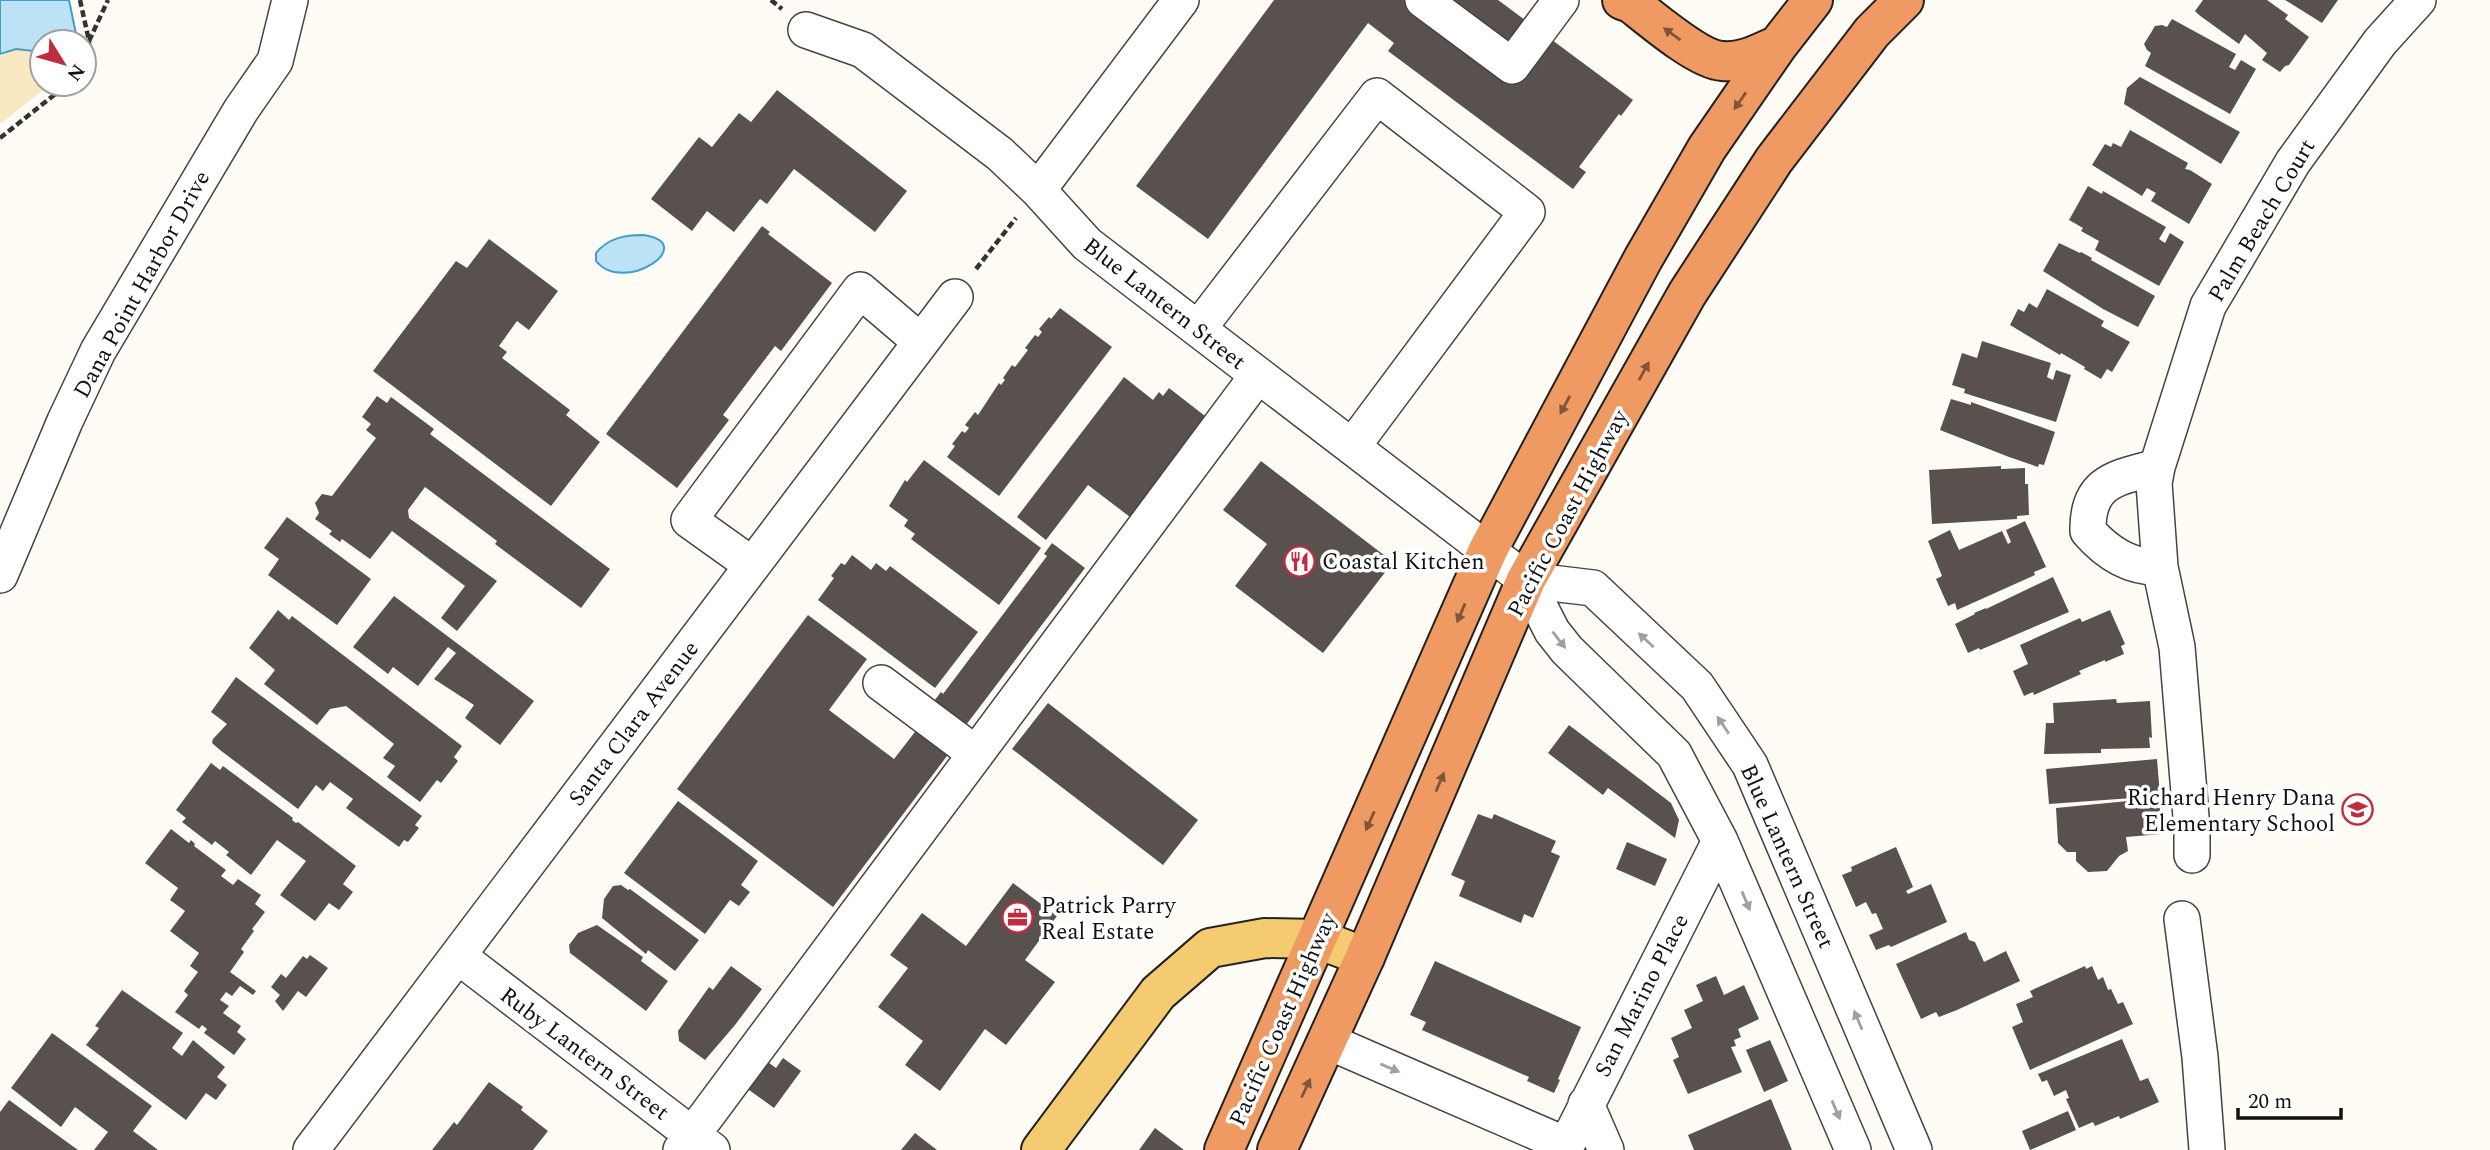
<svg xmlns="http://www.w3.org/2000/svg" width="2490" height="1150" font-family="Spectral,serif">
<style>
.sand{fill:#f9e9c3}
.water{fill:#bbe3f5;stroke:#449dc9;stroke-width:2}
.building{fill:#59514d}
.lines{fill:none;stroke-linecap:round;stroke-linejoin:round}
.minor-casing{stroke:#444;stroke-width:38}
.major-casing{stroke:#222;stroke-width:42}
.highway-casing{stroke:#222;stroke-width:42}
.path{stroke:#333;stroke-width:4.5;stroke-dasharray:7 3.5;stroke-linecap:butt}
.minor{stroke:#fff;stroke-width:35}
.major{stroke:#f4cb70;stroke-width:38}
.highway{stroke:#ef9963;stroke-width:38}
.oneway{fill:#80553a}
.oneway2{fill:#a0a0a0}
.labels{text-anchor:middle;stroke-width:7;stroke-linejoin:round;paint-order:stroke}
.street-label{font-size:23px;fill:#111;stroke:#fff}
.poi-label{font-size:23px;fill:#111;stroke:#fff;text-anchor:start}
</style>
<rect width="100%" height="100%" fill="#fffcf5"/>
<path class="sand" d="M16,49L42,52V84H51L0,124V56Z"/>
<path class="water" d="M0,0H69L76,34L68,42H42V52L16,49L0,54Z
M643,235C701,243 624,296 596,261V253C608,238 625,235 643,235Z"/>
<path class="building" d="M1274,0H1498L1633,100L1621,116L1619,114L1579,167L1586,172L1573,189L1388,51L1394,43L1368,23L1208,239L1136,186Z
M2203,0H2267L2288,15L2285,19L2309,37L2289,65L2285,66L2280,72L2262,60L2267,53L2245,34L2239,44L2199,15L2195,11Z
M2285,0H2338L2322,23Z
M2172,19L2236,54L2229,67L2235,70L2241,60L2256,69L2230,114L2145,66L2151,53L2147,50L2144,44L2155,26L2162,25L2167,27Z
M2140,77L2240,132L2221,164L2124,104L2127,88Z
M777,90L907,191L875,232L794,169L767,204L760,199L734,232L707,211L692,231L651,199L699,137L712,147L739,113L751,122Z
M2130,130L2188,163L2185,169L2190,170L2212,184L2189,224L2151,201L2156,193L2147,188L2142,196L2092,165L2105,144L2111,147L2113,143L2121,147Z
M2088,186L2102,194L2103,191L2166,227L2159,239L2165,243L2170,233L2184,242L2159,286L2095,250L2099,241L2081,231L2083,228L2069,220Z
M762,226L770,232L768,234L832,283L781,351L775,346L723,415L729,420L677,488L606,434Z
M489,239L558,291L529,330L517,321L499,346L507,352L502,358L570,410L566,415L600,442L551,506L373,371L456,261L467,268Z
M2059,243L2080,253L2081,252L2092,258L2091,260L2155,296L2138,327L2103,309L2043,271Z
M2047,289L2104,321L2101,326L2130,342L2112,372L2107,369L2101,379L2084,369L2085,367L2061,353L2060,355L2010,325L2018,309L2024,312L2029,303L2037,308Z
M1060,308L1112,347L999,496L947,457L955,446L952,444L962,431L965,433L969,428L965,425L975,412L978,415L999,383L1001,385L1005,380L1003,378L1012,365L1015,367L1028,350L1025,348L1035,335L1038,337L1042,332L1039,329L1049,317L1051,319Z
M1982,341L2051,363L2047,377L2053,380L2056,370L2071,375L2056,422L1964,393L1965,389L1952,385L1962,353L1977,358Z
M1124,377L1153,400L1159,392L1163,396L1169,388L1205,416L1130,517L1088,485L1046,540L1017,517Z
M377,396L387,403L391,397L434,429L430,434L610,569L581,608L495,544L497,541L425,487L408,510L409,518L497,581L457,631L441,618L465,586L392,531L370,559L342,539L340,542L329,534L332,531L315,519L319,513L315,503L322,494L332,496L376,438L366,430L371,424L362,417Z
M1951,399L1971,405V402L2055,432L2044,465L2039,464L2038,467L2009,457L1940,430Z
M924,460L1041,548L999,605L911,539L915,534L904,526L908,520L889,506L905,480L907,482Z
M1261,461L1393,562L1323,653L1235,586L1267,544L1223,510Z
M2001,466V469L2025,468V484H2028L2029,515L2017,516V519L1932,524L1929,470Z
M287,517L371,579L337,625L268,575L279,559L264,548Z
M2025,521L2046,567L2034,572L2035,575L1957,610L1955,603L1948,606L1936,579L1942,576L1928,541L1950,530L1959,550L2002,531L2008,544L2011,542L2006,530Z
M1052,543L1085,568L966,725L934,701L941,692L943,694L1047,556L1044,554Z
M852,555L871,570L876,563L886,571L890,566L978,632L935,688L818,600L834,578L831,576L841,563L845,565Z
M2053,577L2069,612L1980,650L1979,648L1968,653L1955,624L1975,614L1974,613L1986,608V609Z
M394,596L534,701L500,745L465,718L474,705L434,679L456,653L448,647L418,686L393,667L388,674L353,647Z
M278,610L289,620L292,616L462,746L454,757L458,761L441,783L437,780L420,802L387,777L395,766L383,758L394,744L346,706L330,709L317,725L264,684L275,670L249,648Z
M2110,610L2125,644L2121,646L2124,654L2105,662V660L2079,671L2081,674L2034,695L2033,692L2024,696L2013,671L2028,664L2020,645L2080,618L2082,622Z
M808,615L867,659L829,710L894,759L918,728L950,752L833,907L677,789Z
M236,677L422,816L415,825L419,828L408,842L404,840L399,847L346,808L353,799L330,782L323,791L316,785L298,809L220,750L212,743L213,739L227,724L211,712Z
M2116,699L2117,703L2150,701L2152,738L2149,737L2150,748L2101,749V753L2044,754L2046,723H2054L2053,703Z
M1048,703L1198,820L1163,865L1012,749Z
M1569,725L1671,803L1679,820L1675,838L1608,788L1603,795L1548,753Z
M2157,759L2160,796L2049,804L2046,769Z
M211,763L220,770L223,766L293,818L292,820L296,823L298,822L356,866L343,884L353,892L339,910L329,903L315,921L280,895L306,861L277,840L251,875L226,855L229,852L215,841L212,845L182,822L186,818L176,810Z
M2159,798L2162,834L2126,837L2128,851L2119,856L2107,871L2088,872L2076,861V852H2067L2058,843L2056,808Z
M678,801L758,861L741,885L750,892L739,906L730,900L705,934L624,873Z
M1478,814L1492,819L1494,814L1556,841L1551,852L1560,856L1533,918L1524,914L1521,923L1459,896L1465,881L1451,875Z
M171,829L189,843L191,840L195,844L194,846L226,870L221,876L233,885L238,879L261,895L255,904L265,912L252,929L254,931L241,949L244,952L230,972L256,991L253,995L240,986L232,996L226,992L220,1000L229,1006L223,1013L241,1026L237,1032L246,1039L234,1055L204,1033L207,1029L202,1025L199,1029L175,1012L188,995L184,991L198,972L190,966L199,953L170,931L185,911L170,900L178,888L145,863Z
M1627,842L1667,859L1655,886L1616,869Z
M1896,847L1913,887L1906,891L1908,894L1931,884L1947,922L1891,947L1889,945L1876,950L1869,935L1883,929L1876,913L1872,914L1866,902L1856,907L1842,875L1852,871L1851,867Z
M1013,883L1057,916L1025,960L1055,982L1006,1045L985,1029L940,1091L905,1065L923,1041L878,1007L908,968L890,955L922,913L966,946Z
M621,885L628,890L630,889L699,940L675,971L648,950L646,954L602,918L604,899L613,886Z
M597,925L643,957L641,961L668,981L646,1011L570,953L569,945L578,933Z
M1966,932L1969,940L1975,942L1984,962L2006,951L2020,981L1957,1010L1939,1017L1936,1012L1921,1019L1896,964Z
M310,955L328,968L306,997L298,991L283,1011L275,1001L280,995L271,987L281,974L286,978L303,956L307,959Z
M1435,961L1581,1027L1558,1079L1560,1080L1554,1093L1527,1081L1529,1077L1422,1030L1426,1022L1410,1015Z
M731,966L762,989L735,1025L705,1060L679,1041L678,1031L709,987L713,990Z
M2085,966L2086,969L2092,966L2098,980L2103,977L2108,990L2111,989L2118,1004L2123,1002L2133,1024L2030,1070L2012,1027L2023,1022L2016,1004L2033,997L2030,991Z
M1716,976L1724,995L1744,985L1759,1019L1738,1029L1741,1037L1734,1040L1736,1046L1731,1047L1742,1072L1688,1094L1673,1060L1679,1057L1671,1038L1692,1028L1684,1010L1703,1001L1696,985Z
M122,990L183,1033L172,1048L182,1056L193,1040L225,1067L217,1077L227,1085L216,1100L206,1093L186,1120L86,1045L99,1028L95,1026Z
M52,1033L152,1106L133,1131L158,1150H94L108,1132L75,1107L61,1127L11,1088Z
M2122,1039L2140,1081L2148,1078L2159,1102L2120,1119L2119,1116L2095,1126L2093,1122L2079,1128L2066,1099L2069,1098L2066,1090L2054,1096L2047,1080L2042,1082L2038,1074Z
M1770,1040L1788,1081L1764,1092L1746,1050Z
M783,1058L801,1071L774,1108L745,1087L765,1060L776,1068Z
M489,1082L523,1107L521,1110L548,1131L533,1150H432L454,1122L457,1125Z
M1771,1099L1792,1150H1694L1688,1135Z
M9,1100L78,1150H0V1112Z
M2068,1111L2076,1130L2030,1150L2022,1131Z
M1155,1128L1184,1150H1139Z
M915,1133L937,1150H901Z"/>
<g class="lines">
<defs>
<path id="minor" d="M1423,0L1512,66L1561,0
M806,30L863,50L1000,154L1038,190L1087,244L1526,580L1552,631L1567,650L1674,754L1720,841L1853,1150
M1038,190L1181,0
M1198,329L1377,96L1527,212L1352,447
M2157,467C2116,478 2087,481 2088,531C2107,553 2130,568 2160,567
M752,565L689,520L860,290L921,342
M0,575L65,421L98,351L241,110L275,61L290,0
M1526,580L1593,588L1697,686L1750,765L1914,1150
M881,683L976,754
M2192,855V829L2177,647L2160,567L2154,483L2157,467L2208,306L2293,162L2380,42L2418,0
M2182,919L2200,1057L2207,1150
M458,956L712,1150
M1327,1041L1566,1145
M1586,1104L1606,1150
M311,1150L955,297
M681,1150L1258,375
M1564,1150L1720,841"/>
<path id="major" d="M1041,1150L1158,993L1210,948L1265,938L1318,939L1365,957"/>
<path id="highway" d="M1622,0L1631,3C1650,18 1699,60 1722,61C1742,63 1760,53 1778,45
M1224,1150L1488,550L1643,259L1707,148L1778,45L1813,0
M1277,1150L1365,957L1526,580L1687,294L1774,160L1872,32L1904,0"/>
</defs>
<use href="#minor" class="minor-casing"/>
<use href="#major" class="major-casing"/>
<use href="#highway" class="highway-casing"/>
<path class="path" d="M80,0L89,41V67L84,71
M771,0L782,9
M89,41L108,0
M0,138L68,84
M976,269L1016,218"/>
<use href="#minor" class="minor"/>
<use href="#major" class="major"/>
<use href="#highway" class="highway"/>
</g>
<defs><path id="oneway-solid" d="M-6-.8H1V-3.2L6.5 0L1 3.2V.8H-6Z" transform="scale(1.75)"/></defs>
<g class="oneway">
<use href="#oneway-solid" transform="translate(1672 34) rotate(-144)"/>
<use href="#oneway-solid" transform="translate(1740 101) rotate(125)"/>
<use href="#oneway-solid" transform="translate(1644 371) rotate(-61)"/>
<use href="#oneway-solid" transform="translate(1565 405) rotate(118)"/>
<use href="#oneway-solid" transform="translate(1461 613) rotate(113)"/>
<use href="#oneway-solid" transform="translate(1440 782) rotate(-67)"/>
<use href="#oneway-solid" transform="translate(1370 821) rotate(114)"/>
<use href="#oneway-solid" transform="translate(1306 1088) rotate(-65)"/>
</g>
<g class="oneway2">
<use href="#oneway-solid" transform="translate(1559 640) rotate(52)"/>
<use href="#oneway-solid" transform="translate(1646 640) rotate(-137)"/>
<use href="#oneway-solid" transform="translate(1723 725) rotate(-124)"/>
<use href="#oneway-solid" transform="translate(1746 901) rotate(67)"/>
<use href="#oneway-solid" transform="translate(1858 1020) rotate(-113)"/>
<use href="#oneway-solid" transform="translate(1390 1068) rotate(23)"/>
<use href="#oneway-solid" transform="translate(1836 1110) rotate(67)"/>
</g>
<defs>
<symbol id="restaurant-ring" viewBox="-11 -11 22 22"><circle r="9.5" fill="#fff" stroke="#be2c3d" stroke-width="1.5"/><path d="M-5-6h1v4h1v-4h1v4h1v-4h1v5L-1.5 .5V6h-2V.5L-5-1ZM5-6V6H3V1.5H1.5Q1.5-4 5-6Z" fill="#be2c3d"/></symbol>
<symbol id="school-ring" viewBox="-11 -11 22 22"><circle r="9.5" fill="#fff" stroke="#be2c3d" stroke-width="1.5"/><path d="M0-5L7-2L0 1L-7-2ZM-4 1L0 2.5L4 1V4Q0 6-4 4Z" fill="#be2c3d"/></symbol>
<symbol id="office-ring" viewBox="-11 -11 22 22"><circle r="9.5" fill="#fff" stroke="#be2c3d" stroke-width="1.5"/><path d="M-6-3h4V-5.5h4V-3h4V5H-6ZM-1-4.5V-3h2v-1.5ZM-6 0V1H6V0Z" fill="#be2c3d"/></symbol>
</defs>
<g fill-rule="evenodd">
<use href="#restaurant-ring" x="1282" y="544" width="35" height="35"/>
<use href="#school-ring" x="2340" y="792" width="35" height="35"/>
<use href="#office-ring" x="1000" y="900" width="35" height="35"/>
</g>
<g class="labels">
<g class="street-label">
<text transform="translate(2261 220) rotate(-59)" y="8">Palm Beach Court</text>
<text transform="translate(141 284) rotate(-61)" y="8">Dana Point Harbor Drive</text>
<text transform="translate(1165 303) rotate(38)" y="8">Blue Lantern Street</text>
<text transform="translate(1567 513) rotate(-62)" y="8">Pacific Coast Highway</text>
<text transform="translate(633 723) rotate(-53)" y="8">Santa Clara Avenue</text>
<text transform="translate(1788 856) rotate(66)" y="8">Blue Lantern Street</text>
<text transform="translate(1641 995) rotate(-63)" y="8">San Marino Place</text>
<text transform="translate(1282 1019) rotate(-66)" y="8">Pacific Coast Highway</text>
<text transform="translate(585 1053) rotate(37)" y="8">Ruby Lantern Street</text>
</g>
<g class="poi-label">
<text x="1322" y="569">Coastal Kitchen</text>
<text x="2335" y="805" text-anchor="end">Richard Henry Dana<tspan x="2335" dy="26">Elementary School</tspan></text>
<text x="1041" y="913">Patrick Parry<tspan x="1041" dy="26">Real Estate</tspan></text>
</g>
</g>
<g transform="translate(63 63) rotate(127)"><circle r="33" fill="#ffffff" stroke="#a0a0a0" stroke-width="2"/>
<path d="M0-5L12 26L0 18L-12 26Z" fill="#be2c3d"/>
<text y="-10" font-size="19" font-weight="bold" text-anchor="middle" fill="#111111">N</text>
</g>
<path d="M2238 1108v10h103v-10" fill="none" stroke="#111111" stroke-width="3.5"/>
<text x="2248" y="1108" font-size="21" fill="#111111" stroke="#ffffff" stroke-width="5" paint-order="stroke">20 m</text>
</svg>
